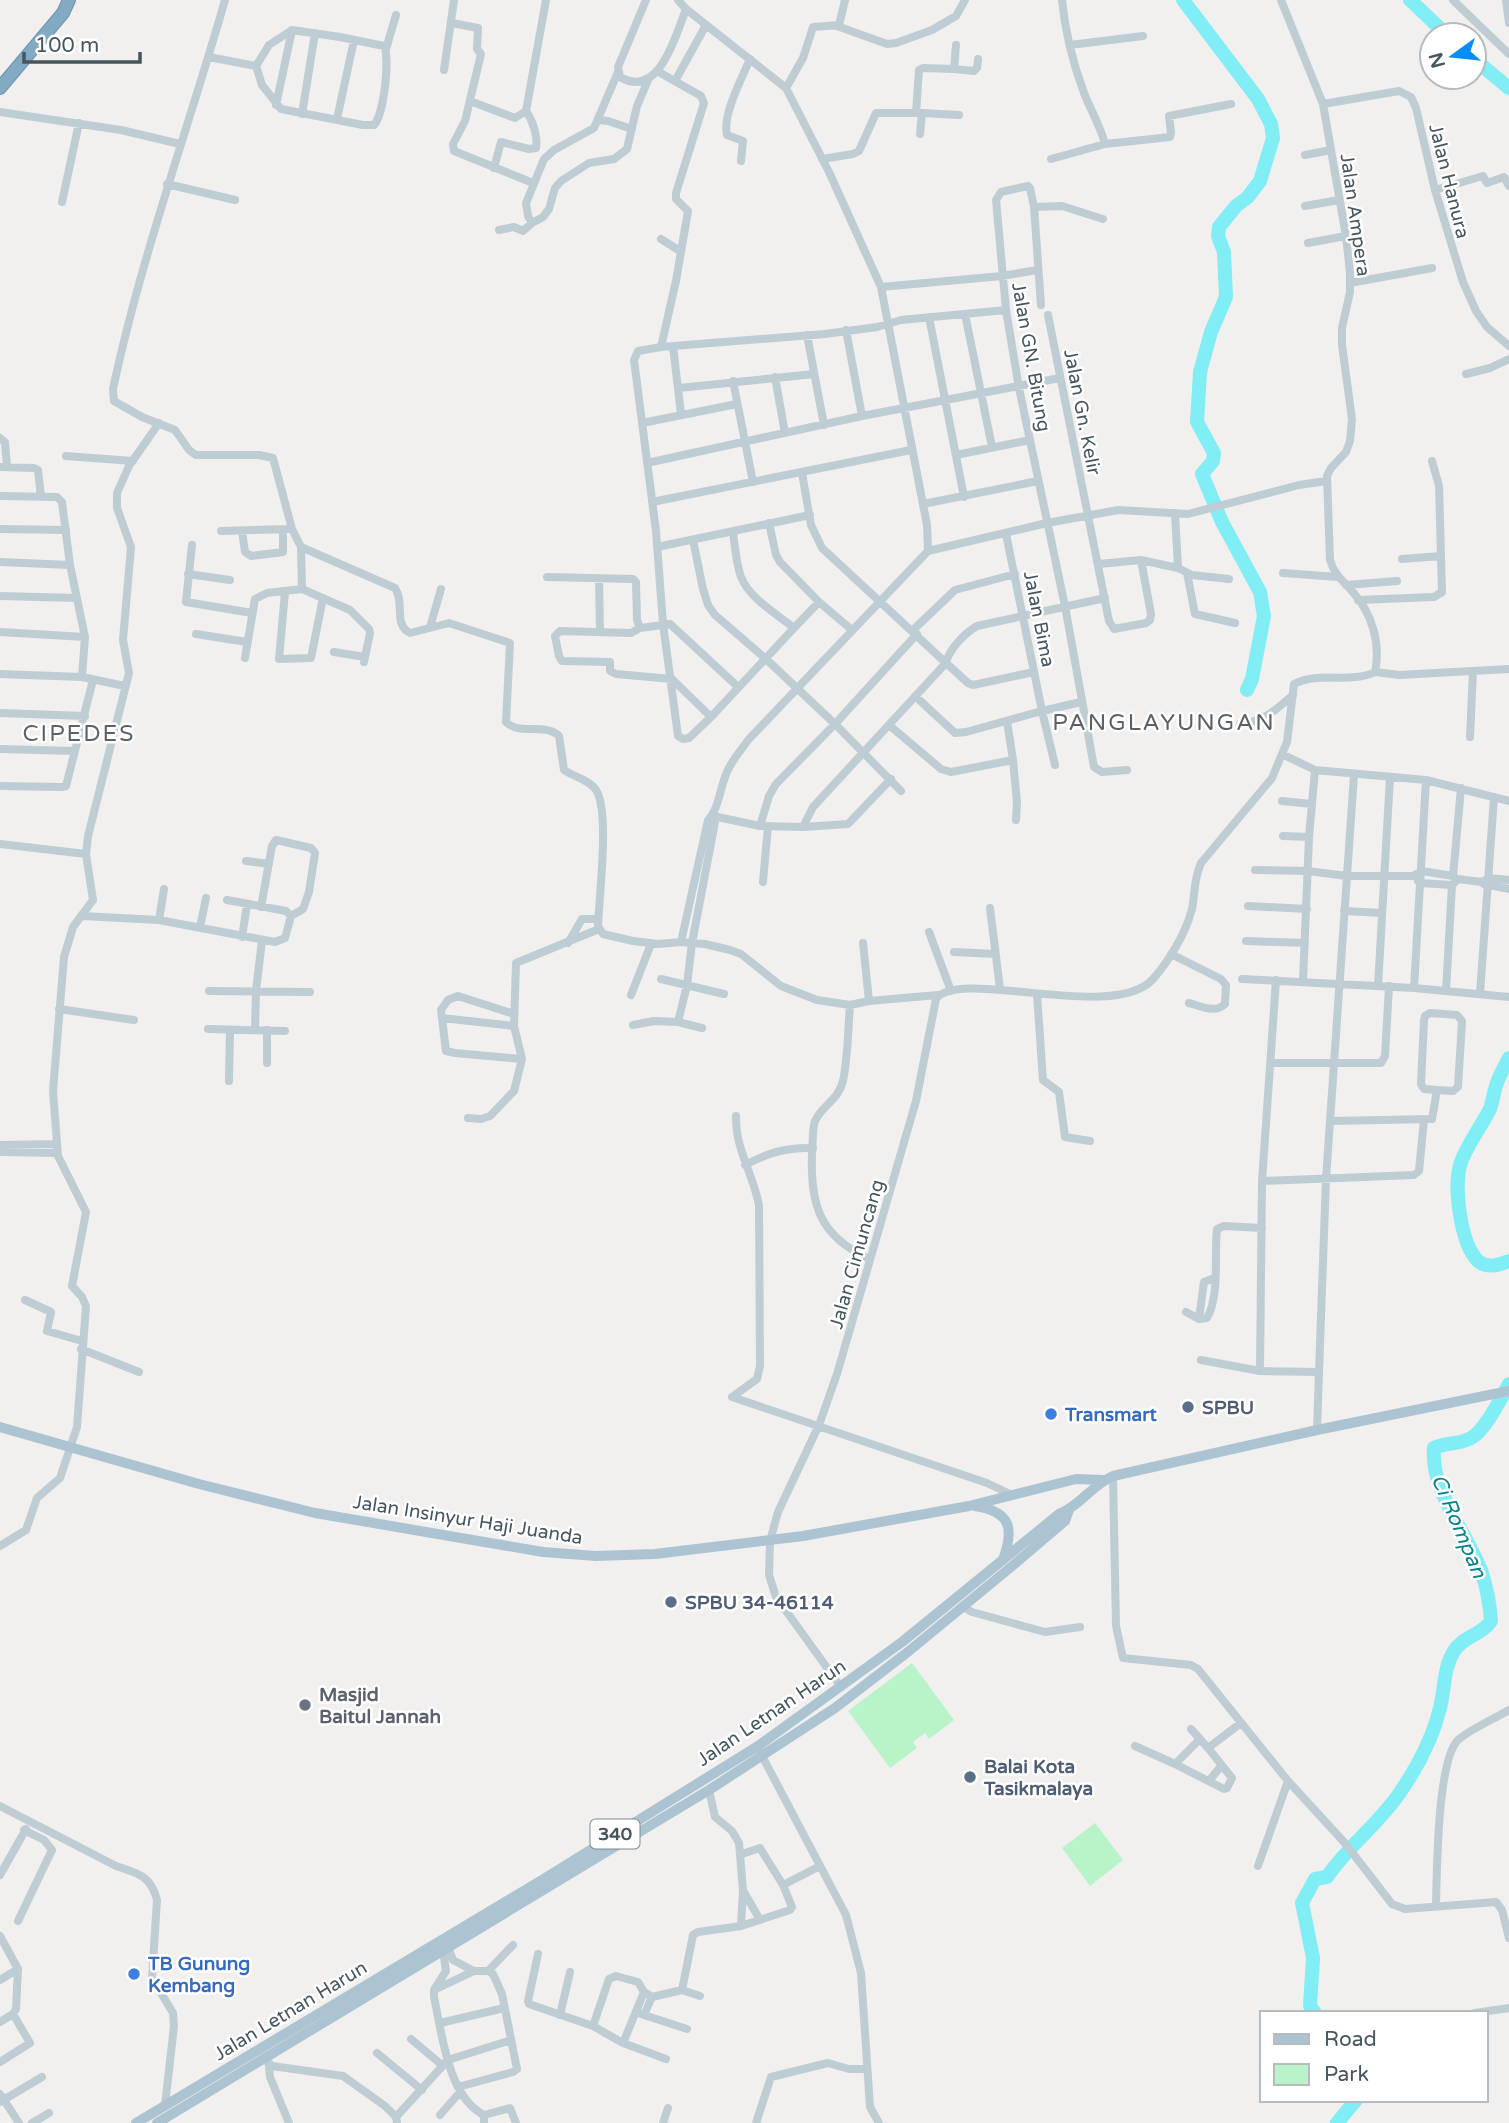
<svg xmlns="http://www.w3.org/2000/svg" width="1509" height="2123" font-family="'Varela Round',sans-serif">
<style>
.green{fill:#b9f4c8}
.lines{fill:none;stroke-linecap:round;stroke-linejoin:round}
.river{stroke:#81edf5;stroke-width:14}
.highway-casing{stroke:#6d95af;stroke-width:14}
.minor{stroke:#beccd3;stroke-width:8}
.major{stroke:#acc4d1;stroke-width:10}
.highway{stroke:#82aac3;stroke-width:12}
.service-dot{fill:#5c6f8a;stroke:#fff;stroke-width:2.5}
.shop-dot{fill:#3f7fe0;stroke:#fff;stroke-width:2.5}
.worship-dot{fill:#6b7280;stroke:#fff;stroke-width:2.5}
.labels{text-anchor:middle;stroke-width:5;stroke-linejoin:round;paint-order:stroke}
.shield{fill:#fff;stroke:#7d898f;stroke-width:2}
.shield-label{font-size:18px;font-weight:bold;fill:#45565f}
.street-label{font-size:19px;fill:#45565f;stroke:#fff}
.service-label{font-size:19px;font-weight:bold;fill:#4e5e75;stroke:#fff;text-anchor:start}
.shop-label{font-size:19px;font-weight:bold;fill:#366cbe;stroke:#fff;text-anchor:start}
.worship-label{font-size:19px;font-weight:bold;fill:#5b616d;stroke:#fff;text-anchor:start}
.water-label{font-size:21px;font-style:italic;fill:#04838e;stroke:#fff}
.quarter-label{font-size:23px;letter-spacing:2px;fill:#5b6165;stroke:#fff}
</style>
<rect width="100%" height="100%" fill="#f2efef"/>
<path class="green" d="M912,1663L954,1720L929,1739L925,1733L913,1742L917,1748L890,1768L848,1711Z
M1095,1823L1123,1860L1090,1886L1062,1848Z"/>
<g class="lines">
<path class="river" d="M1183,0L1258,99L1271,124L1273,138L1260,181L1248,197L1236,206L1219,227L1218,236L1224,252L1226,297L1211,332L1200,372L1197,422L1214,453L1213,461L1202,474L1222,522L1260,592L1264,616L1252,679L1247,690
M1410,0L1447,35
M1474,59L1509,88
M1509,1058C1505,1066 1500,1074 1497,1083C1494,1091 1493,1100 1490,1109C1481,1127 1468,1143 1461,1162C1453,1184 1460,1243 1478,1261C1487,1269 1499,1265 1509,1261
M1315,2013L1310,2006L1313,1958L1302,1903L1315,1879L1327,1877C1348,1846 1380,1823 1401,1791C1418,1766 1433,1737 1440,1708C1445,1689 1443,1669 1454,1651C1463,1636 1482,1635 1491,1621C1490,1605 1487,1589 1482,1573C1468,1534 1430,1491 1434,1448C1446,1442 1459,1445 1471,1438C1485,1431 1501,1398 1509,1384
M1337,2123L1356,2100"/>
<defs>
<path id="highway" d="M0,88L63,13L69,0"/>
</defs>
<use href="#highway" class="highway-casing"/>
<path class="minor" d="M225,0C188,130 141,257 113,389L114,401L142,417L175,430L189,450L196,455H259L273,458L292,529L301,547L395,588C405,602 393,625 410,633L449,623L510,643L506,722C520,736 544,722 559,736L564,770C574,777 590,780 596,790C610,811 599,897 598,926L603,934L633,941L658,944L681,942L705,944L730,950L741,954L781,986L817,1000L850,1005L869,1001L938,995
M646,0L618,67L620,77C659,100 676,35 686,9
M678,0L686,9L786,88L829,172L881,287L927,525L928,551L749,739C741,750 732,760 727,772C720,787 719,809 708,820L681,942
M1062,0C1065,31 1073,63 1084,93C1091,111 1100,125 1105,144
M1281,0L1323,104L1346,236L1350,273V292L1342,328V345L1352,419L1350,441L1346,452L1331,468L1327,476L1330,560C1334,574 1342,580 1352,591C1372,613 1381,643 1375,672
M1453,0L1509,54
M1506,0L1509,23
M452,23L478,28L477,49L481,54L465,121L453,144L454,151L533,183
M837,26L887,44L896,43L932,30L956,16L965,0
M1070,45L1143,36
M386,49L396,15
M209,57L256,66L262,85L281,109L363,125H374C384,115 390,58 384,46L340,37L292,30L269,45L256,66
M954,69L974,71L977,68L978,59
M444,70L454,0
M657,71L701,96L704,103L676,193V199L688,211L676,281L661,347
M618,72L594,128L554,150L544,159L526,203L528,216L532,223L543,217L549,209L555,188L561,181L589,163L614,159L627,149L637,106L649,78
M675,81L706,25
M786,88L803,58L813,27L839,25L845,0
M470,101L515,118L526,111L546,0
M1323,104L1399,91L1411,97L1416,108L1435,190L1463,282L1476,311L1487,327L1509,346
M276,105L292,30
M0,112L121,130L180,144
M918,113H922L920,134
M922,113L959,115
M302,114L315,33
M337,119L354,40
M598,120L608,121L632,129
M1305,155L1331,150
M822,159L853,154L859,151L876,113H916L919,70L923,68L954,69L956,45
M1051,159L1105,144L1170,137L1171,133L1169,116L1231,104
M741,161L743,141L727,135C722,115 742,78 750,59
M494,168L501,142L529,149L536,148C538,137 533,121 526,111
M167,184L235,200
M1435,190L1483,176L1487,183L1504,177L1509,186
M62,202L79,123
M1305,206L1339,200
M1034,207L1041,305
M1103,219L1062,206L1034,207L1030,188L1028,186L1001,192L996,200L1006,310L1019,388L1065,606L1094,767L1102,772L1127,770
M499,230L514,227L523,231L532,223
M661,239L680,251
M1308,243L1346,236
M1350,283L1432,268
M881,287L1002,276L1037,270
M965,314L992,447
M1048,315L1109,621L1114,629L1146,623L1150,620L1151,614L1141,560
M929,317L964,497
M846,330L862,416
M807,335L824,425
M673,346L681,414
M1466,374L1490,368L1509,359
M775,377L785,433
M733,381L753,482
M679,388L814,374
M642,423L737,404
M0,438L5,442L7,467
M956,455L1030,440
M66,456L133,461
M647,463L862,416L1060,378
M0,467L34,468L38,470L41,497
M0,496L57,497L62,502L70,565L85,637L82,677
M652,502L911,450
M923,504L1038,481
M1175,513L1178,568
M769,523L776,555L780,562L819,602L852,630
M0,529L66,530
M221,531L288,529
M242,531L245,552L251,556L283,552V530
M733,532C735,546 736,563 741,577C749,598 777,614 794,628L711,717L689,738L683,739L678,736L663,624L656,531L634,360L638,351L661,347L825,334L877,327L901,320L1006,310
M693,540L703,589L708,605L715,615L766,659L835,724L776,784L769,796L760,826L803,827L813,807L946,663L822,548L811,525L802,473
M192,545L186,602L252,613
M301,547L302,589
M657,547L810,515
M928,551L1047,523L1118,510L1188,514L1299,485L1326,481
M1402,559L1441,556
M0,562L70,565
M1099,564L1141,560L1178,568L1192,575L1229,579
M1187,573L1195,614L1235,623
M1283,573L1338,577
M188,574L230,580
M547,577L633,579L636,582L637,620L640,628L670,624L737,686
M599,579L600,631
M1346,585L1397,581
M285,592L279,659L311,658L323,598
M0,596L77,598
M1358,600L1434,597L1442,592L1439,486L1432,461
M430,627L441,589
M640,628L631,633L560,631L555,636L559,656L562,661L610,662V671L616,674L672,679L711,717
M794,628L819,602
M913,630L955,590L1015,574
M0,632L85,637
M196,634L247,642
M334,652L365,657
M245,658L255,599L267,593L302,589L350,610L369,629L370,633L364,662
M1034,672L973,685L968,683L946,663C949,649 965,633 977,626L1105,598
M1375,672L1399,675L1509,669
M0,674L82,677L125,686
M915,696L955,733L966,732L1042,711L1006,534
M0,713L85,716
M1240,724C1263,722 1275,711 1293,695
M889,725L941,769L951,772L1013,760L1007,721
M1470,737L1473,671
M0,749L75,751
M1284,755L1315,770L1426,780L1509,801
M1013,760L1017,802L1016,820
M1055,765L1042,711L1081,702
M1354,775L1347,876H1413L1422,871L1453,876L1457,879L1482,882L1489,878L1509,880
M1426,780L1414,988L1509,997
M0,786L62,787L66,786L93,680
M901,791L835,724L917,634
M1282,801L1312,804
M713,816L760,826
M803,827L848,824L891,779
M1283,836L1309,837
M0,844L86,854
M246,861L269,864
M1453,876L1461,788
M1418,881L1421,883L1452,885L1455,882
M763,882L768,826
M1484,884L1509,889
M1248,906L1307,909
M261,907L272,846L276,840L311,848L315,853L309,892L303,909L291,916
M990,908L1000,989
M1344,911L1382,913
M82,916L159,920L275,942L285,938L291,916L286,911L227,900
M159,920L164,889
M200,927L206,898
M929,932L951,991
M242,937L247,905
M1246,941L1305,943
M568,943L582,919H598
M863,943L869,1001
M954,952L995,954
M1171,954L1221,979L1226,985L1225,1004C1215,1014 1201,1006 1189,1003
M661,979L724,994
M1242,979L1414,988
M1303,981L1309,837L1315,770
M1378,986L1390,777
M209,991L310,992
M1446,991L1452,885
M1037,994L1043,1080L1059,1092L1065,1137L1090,1141
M1480,994L1494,797
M631,995L651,944
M850,1005C848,1030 848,1057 843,1081C838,1101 822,1105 815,1121C812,1130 813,1144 812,1153C810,1206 820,1236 869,1259
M59,1009L134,1020
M514,1014L458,996L448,1000L441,1010L446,1051L455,1053L522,1059
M442,1018L514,1026
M678,1022L702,1028
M633,1025L654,1021L678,1022L687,985L692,943L715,822L713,816
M208,1029L285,1031
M255,1029L256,990L262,941
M267,1063V1030
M1271,1063H1381L1385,1056L1389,986
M229,1081L230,1030
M736,1116C735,1148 753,1174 759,1205L760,1366L757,1379L732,1397L987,1483L1010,1494
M468,1118L481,1119L490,1116L514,1091L522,1059L514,1026L516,963L599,929
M1331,1121L1432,1119L1437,1090L1453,1091L1458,1087L1462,1021L1457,1015L1430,1013L1425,1016L1424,1020L1421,1084L1424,1089L1437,1090
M0,1145L57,1144
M0,1152L57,1153
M745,1165C768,1153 786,1147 813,1148
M1262,1181L1276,980
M25,1300L51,1312L47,1331L82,1341
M1186,1312L1199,1319L1207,1318C1220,1296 1214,1254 1217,1229L1224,1226L1262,1228
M1199,1319L1204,1282L1214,1278
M81,1349L139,1372
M1201,1360L1260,1371L1319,1372L1326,1179L1347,876L1308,871L1255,870
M1260,1371L1262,1181L1414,1175L1419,1171L1424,1120
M1317,1430L1319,1372
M1113,1476L1116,1626L1123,1658L1191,1665L1198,1669L1288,1781L1344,1842L1392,1904L1405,1909L1496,1902L1502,1910L1509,1938
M0,1546L26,1530L37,1498L60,1478L77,1427L86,1306L82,1297L72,1286L86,1212L58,1156L53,1091L64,957L73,927L93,900L86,854L88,836L129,673L123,640L131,547L117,508V493L129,466L159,423
M963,1607L972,1612L1045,1632L1080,1627
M841,1687L776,1597L769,1575L770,1541L778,1512L819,1425L837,1374L916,1101L936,999C959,967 1114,1023 1153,979C1169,961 1186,933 1192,909C1195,893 1194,878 1201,863L1272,778L1287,742L1294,684C1319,671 1350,684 1375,672
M1191,1729L1208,1748L1241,1723
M1135,1746L1175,1764L1200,1739
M760,1752L846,1915L861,1973L870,2107L879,2123
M1175,1764L1224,1789L1227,1788L1232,1778L1208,1748
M1209,1781L1221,1766
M0,1806L116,1866C138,1873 151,1876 157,1900L152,1978L173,2013L174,2026L165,2105
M742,1854L760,1848L783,1885
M1258,1866L1288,1781
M0,1875L26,1829
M744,1892L760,1920
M1436,1905C1437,1874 1437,1761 1458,1740C1470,1729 1494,1719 1509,1710
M18,1921L52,1850L44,1840L24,1830
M741,1926L790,1910L792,1907L783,1885L820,1866
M0,1936L18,1969L0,1980
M448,1947L453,1960L474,1971
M443,1950L446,1971L434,1990V1997C442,2034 448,2097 484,2115V2123
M538,1954L528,2001L529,2004L593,2026L623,2043L644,1992L652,1997L682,1990L693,1935L698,1932L741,1926L743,1890L739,1843L732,1831L715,1817L709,1790
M488,1971L513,1945
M434,1990L474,1971H488L493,1974L502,1994L517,2069L513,2072L458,2087
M682,1990L700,1996
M639,2013L644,2015L652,1997
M1475,2013L1509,2008
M560,2015L570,1972
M644,2015L687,2029
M0,2022L13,2014L16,2009L18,1969
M440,2023L504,2008
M593,2026L609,1979L616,1976L638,1982L644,1992
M411,2039L443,2066
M623,2043L666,2059
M377,2053L422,2090
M263,2058L272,2066L343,2076L385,2106L396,2117L397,2123
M0,2062L30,2043L13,2014
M269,2066L270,2077L289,2123
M0,2094L19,2123
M0,2102L42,2077
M440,2115L460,2092
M484,2115L510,2108L516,2123
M396,2117L448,2060L511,2040
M32,2123L49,2113
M663,2123L668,2108
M756,2123L771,2077L828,2063L849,2069H866"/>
<path class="major" d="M0,1427L199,1484L315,1513L543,1552L596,1556L655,1554L803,1536L969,1506L1076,1479L1103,1480
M975,1506C1012,1512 1014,1529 1003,1560
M136,2123L542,1880L758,1746L902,1642L1059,1514C1080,1506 1092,1485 1113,1476L1317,1430L1509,1391
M157,2123L709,1790L835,1708L909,1651L1011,1567L1065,1521L1069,1510"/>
<use href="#highway" class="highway"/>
</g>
<g class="service-dot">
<circle cx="1188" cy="1407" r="7"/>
<circle cx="671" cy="1602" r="7"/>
<circle cx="970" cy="1777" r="7"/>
</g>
<g class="shop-dot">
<circle cx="1051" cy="1414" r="7"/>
<circle cx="134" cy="1974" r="7"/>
</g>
<circle class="worship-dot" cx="305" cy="1705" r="7"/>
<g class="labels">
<rect class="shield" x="590.5" y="1819.5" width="49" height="29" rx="5"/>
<g class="shield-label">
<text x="615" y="1840">340</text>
</g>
<g class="street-label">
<text transform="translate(1450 181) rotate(76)" y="7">Jalan Hanura</text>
<text transform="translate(1356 215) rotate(82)" y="7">Jalan Ampera</text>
<text transform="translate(1032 357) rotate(80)" y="7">Jalan GN. Bitung</text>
<text transform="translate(1083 412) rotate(79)" y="7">Jalan Gn. Kelir</text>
<text transform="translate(1040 619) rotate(79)" y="7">Jalan Bima</text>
<text transform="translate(856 1254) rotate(-74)" y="7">Jalan Cimuncang</text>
<text transform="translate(468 1519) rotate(9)" y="7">Jalan Insinyur Haji Juanda</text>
<text transform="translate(771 1712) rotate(-34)" y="7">Jalan Letnan Harun</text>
<text transform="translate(290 2010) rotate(-31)" y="7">Jalan Letnan Harun</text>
</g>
<g class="service-label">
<text x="1202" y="1414">SPBU</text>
<text x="685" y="1609">SPBU 34-46114</text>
<text x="984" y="1773">Balai Kota<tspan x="984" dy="22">Tasikmalaya</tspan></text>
</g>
<g class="shop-label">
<text x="1065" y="1421">Transmart</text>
<text x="148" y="1970">TB Gunung<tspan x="148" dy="22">Kembang</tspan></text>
</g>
<g class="worship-label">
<text x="319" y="1701">Masjid<tspan x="319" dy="22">Baitul Jannah</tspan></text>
</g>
<g class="water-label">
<text transform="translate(1459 1526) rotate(67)" y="7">Ci Rompan</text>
</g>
<g class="quarter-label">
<text x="1164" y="730">PANGLAYUNGAN</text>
<text x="79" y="741">CIPEDES</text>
</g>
</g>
<rect x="1260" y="2011" width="228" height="91" fill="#ffffff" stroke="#b5bbbf" stroke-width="2"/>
<rect x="1274" y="2034" width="35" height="10" fill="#acc4d1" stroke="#b5bbbf" stroke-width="2"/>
<text x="1324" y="2046" font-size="21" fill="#45565f">Road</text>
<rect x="1274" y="2064" width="35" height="21" fill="#b9f4c8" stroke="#b5bbbf" stroke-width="2"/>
<text x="1324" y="2081" font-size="21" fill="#45565f">Park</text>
<g transform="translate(1453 56) rotate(255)"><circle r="33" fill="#ffffff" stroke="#b5bbbf" stroke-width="2"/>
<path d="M0-5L12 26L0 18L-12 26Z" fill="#068ef5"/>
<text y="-10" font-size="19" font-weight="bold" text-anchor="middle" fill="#45565f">N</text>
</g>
<path d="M24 52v10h116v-10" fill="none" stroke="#45565f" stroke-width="3.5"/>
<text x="35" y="52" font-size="21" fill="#45565f" stroke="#ffffff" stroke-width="5" paint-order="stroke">100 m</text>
</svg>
